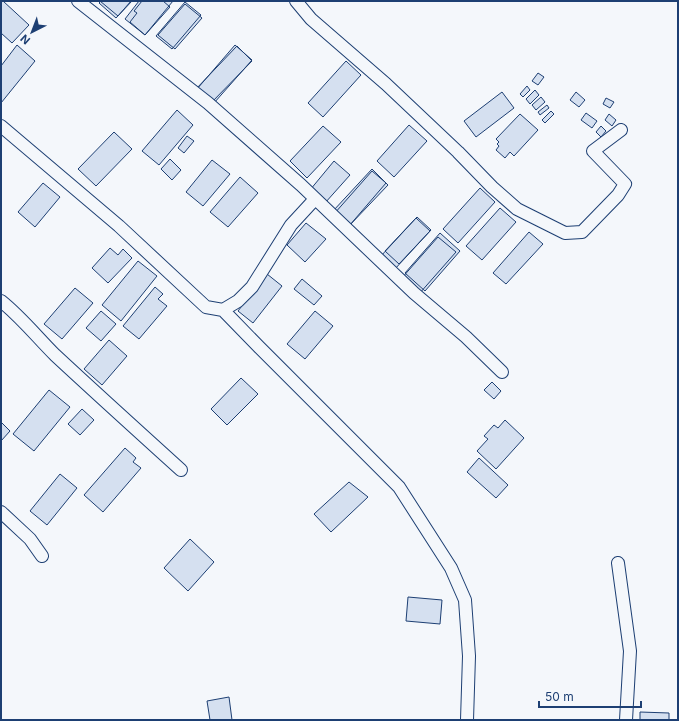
<svg xmlns="http://www.w3.org/2000/svg" width="679" height="721" font-family="Inter,sans-serif">
<style>
.building{fill:#d5e0f0;stroke:#1d3f73}
.lines{fill:none;stroke-linecap:round;stroke-linejoin:round}
.minor-casing{stroke:#1d3f73;stroke-width:14}
.minor{stroke:#f4f7fb;stroke-width:12}
</style>
<rect width="100%" height="100%" fill="#f4f7fb"/>
<path class="building" d="M1,1H3L29,25L12,43L1,33Z
M100,1H131L118,16Z
M101,1H132L116,18L99,3Z
M139,1H173L145,35L125,19Z
M142,1H163L170,7L145,35L130,22L137,13L134,11Z
M185,2L201,15L172,49L156,36Z
M185,4L202,18L175,49L158,35Z
M17,45L35,61L1,103V66Z
M235,45L252,60L214,103L197,89Z
M237,46L252,61L210,104L195,90Z
M346,61L361,75L323,117L308,103Z
M538,73L544,77L538,85L532,81Z
M527,86L530,90L523,97L520,94Z
M535,90L539,95L530,104L526,99Z
M502,92L514,108L476,137L464,121Z
M576,92L585,100L579,107L570,100Z
M541,97L545,102L536,110L532,105Z
M606,98L614,102L610,108L603,104Z
M547,105L549,108L540,115L538,112Z
M177,110L193,125L159,165L142,151Z
M551,111L554,114L545,123L542,120Z
M586,113L597,121L592,128L581,120Z
M520,114L538,130L514,156L510,152L505,158L496,150L499,146L497,144L499,142L496,139Z
M609,114L616,120L612,126L605,120Z
M409,125L427,141L394,177L377,161Z
M323,126L341,142L307,178L290,161Z
M601,126L606,131L601,137L596,132Z
M114,132L132,149L96,186L78,169Z
M187,136L194,141L184,153L178,148Z
M170,159L181,170L172,180L161,169Z
M212,160L230,174L203,206L186,192Z
M334,161L350,175L325,203L310,190Z
M372,169L388,185L349,226L333,211Z
M372,171L386,183L349,226L334,214Z
M240,177L258,193L228,227L210,212Z
M43,183L60,197L35,227L18,212Z
M480,188L495,202L458,243L443,229Z
M500,208L516,222L482,260L466,246Z
M417,217L431,230L394,270L380,257Z
M416,218L430,231L399,264L385,251Z
M306,223L326,239L305,262L287,245Z
M529,232L543,244L506,284L493,273Z
M440,233L460,251L425,291L405,273Z
M438,237L456,252L419,294L401,279Z
M110,248L118,255L123,249L132,258L108,283L92,268Z
M138,261L157,276L121,321L102,305Z
M267,274L282,286L253,323L238,311Z
M302,279L322,296L314,305L294,289Z
M155,287L163,294L158,299L167,306L139,339L123,326Z
M75,288L93,303L62,339L44,324Z
M101,311L116,324L101,341L86,328Z
M315,311L333,326L305,359L287,344Z
M109,340L127,356L102,385L84,369Z
M241,378L258,394L227,425L211,409Z
M492,382L501,391L494,399L484,390Z
M49,390L70,407L34,451L13,434Z
M82,409L94,420L80,435L68,424Z
M505,420L524,438L496,469L477,451L488,439L484,436L494,425L498,428Z
M1,422L10,431L1,441Z
M125,448L136,458L133,462L141,468L103,512L84,495Z
M479,458L508,485L496,498L467,472Z
M60,474L77,488L47,525L30,511Z
M349,482L368,497L331,532L314,514Z
M190,539L214,562L188,591L164,568Z
M408,597L442,600L440,624L406,621Z
M229,697L232,720H210L207,701Z
M640,712L669,713V720H640Z"/>
<g class="lines">
<defs>
<path id="minor" d="M78,1L208,103L301,185L414,293L466,337L502,372
M296,1L311,19L386,84L458,152L492,187L517,209L565,233L582,232L618,195L625,184L593,151L621,130
M1,126L119,226L206,307L223,310L259,347L399,487L451,568L465,600L469,656L467,720
M1,301C21,317 37,337 55,355C97,394 139,432 181,470
M223,310L238,301L252,287L291,225L315,199
M1,512L30,539L42,556
M618,563L630,651L626,720"/>
</defs>
<use href="#minor" class="minor-casing"/>
<use href="#minor" class="minor"/>
</g>
<rect width="679" height="721" fill="none" stroke="#1d3f73" stroke-width="4"/>
<g transform="translate(32 32) rotate(222)" stroke="#f4f7fb" stroke-width="3" paint-order="stroke">
<path d="M0-3L7 15L0 10L-7 15Z" fill="#1d3f73"/>
<text y="-6" font-size="11" font-weight="bold" text-anchor="middle" fill="#1d3f73">N</text>
</g>
<path d="M539 701v6h102v-6" fill="none" stroke="#1d3f73" stroke-width="2"/>
<text x="545" y="701" font-size="12" fill="#1d3f73" stroke="#f4f7fb" stroke-width="3" paint-order="stroke">50 m</text>
</svg>
